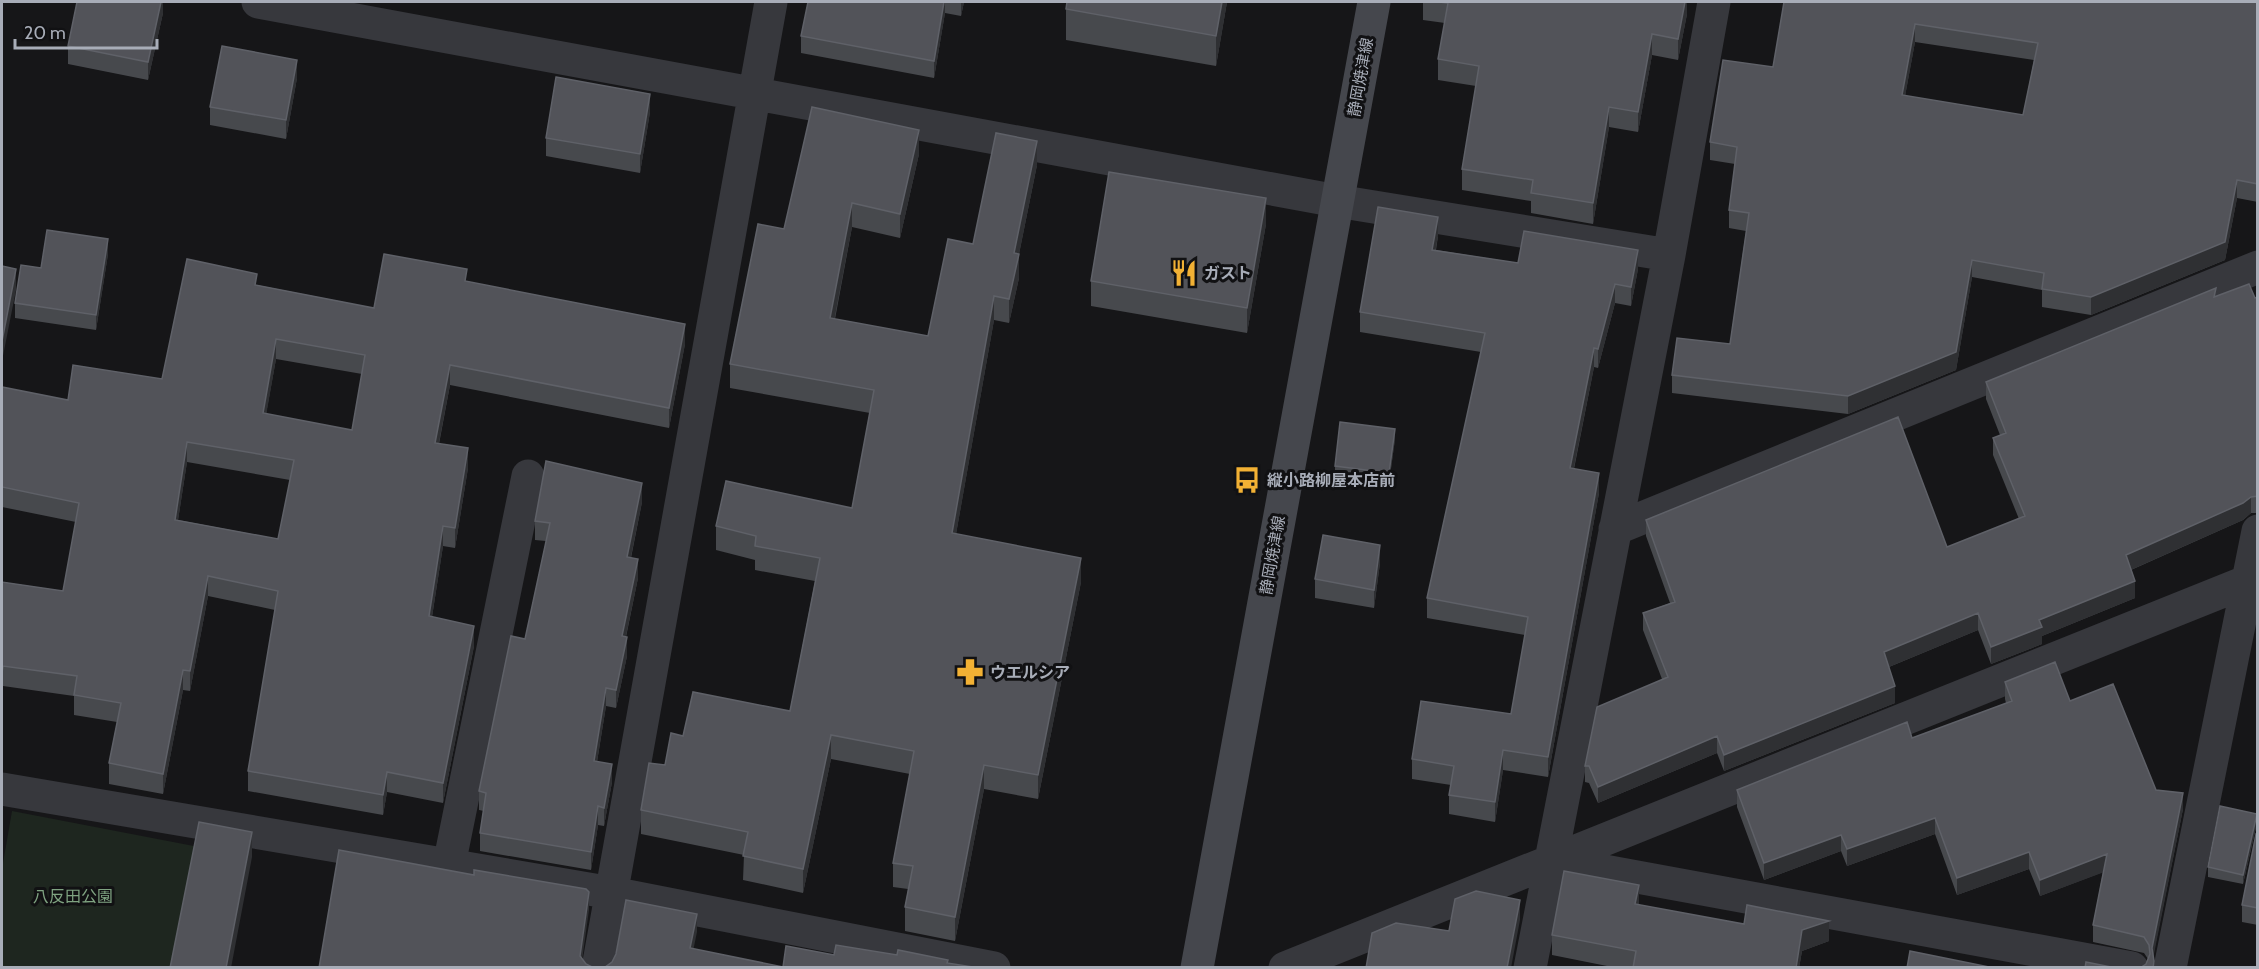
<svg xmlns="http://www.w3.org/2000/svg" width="2259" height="969" font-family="Cabin,'Noto Sans JP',sans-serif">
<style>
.green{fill:#1e261f}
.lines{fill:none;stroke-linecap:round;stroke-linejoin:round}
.minor{stroke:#37383d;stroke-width:33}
.secondary{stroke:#45474d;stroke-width:33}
.wall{fill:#47494d;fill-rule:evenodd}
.shaded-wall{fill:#2f3033}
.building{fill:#525359;stroke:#5f6168;stroke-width:1.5;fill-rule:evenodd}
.labels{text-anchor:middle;stroke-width:6;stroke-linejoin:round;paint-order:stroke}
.street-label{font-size:16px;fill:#a8adb8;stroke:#111113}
.poi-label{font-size:16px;font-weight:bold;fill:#a8adb8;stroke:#111113;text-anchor:start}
.park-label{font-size:16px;fill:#7fa381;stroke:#111113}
</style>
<rect width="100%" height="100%" fill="#161618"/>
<path class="green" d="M12,811L199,847L175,967L2,968V869Z"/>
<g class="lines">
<path class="minor" d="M258,2L1337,201L1669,255
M1615,529L2258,267
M2,789L612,893L994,968
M1550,861L2132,968
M449,865L528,476
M598,968L771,2
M1285,968L2258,577
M1530,968L1669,255L1714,2
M2170,968L2258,531"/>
<path class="secondary" d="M1197,968L1374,2"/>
</g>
<path class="wall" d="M163,2V13L148,80L68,64V46Z
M808,2H964L961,16L945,13L934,78L801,53V36Z
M1067,2H1227L1216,66L1066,40V9Z
M1423,2H1687V14L1678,60L1652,55L1638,132L1609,127L1593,224L1531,213V201L1462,190V169L1476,86L1438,80V59L1445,23L1423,20Z
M1784,2H2258V202L2237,198L2225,260L2091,315L2042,307V290L1972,277L1956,370L1848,414L1672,393V375L1730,344L1746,231L1729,228V210L1735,164L1710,160V142L1773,67ZM1915,42L2034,60L2023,115L1905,96Z
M297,78L286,139L210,125V107Z
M650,112L640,173L546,156V138Z
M919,154L900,238L852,227L835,319L928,336L973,244L1037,165L1019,254V278L1009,323L994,320L956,534L1081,582L1038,799L984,789L955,941L905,931V907L908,889L893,887V863L910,774L831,759L803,893L743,880L744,855L641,834V810L665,765L683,736L790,711L815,581L755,570V560L716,550V526L852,508L870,413L730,388V364L784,229Z
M1266,224L1247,333L1091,306V281Z
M1438,236L1436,250L1518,263L1638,269L1631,306L1615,303L1598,368L1594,367L1574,469L1599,493L1548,777L1503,770L1495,822L1449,814V795L1451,785L1412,779V759L1511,714L1525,635L1427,618V598L1481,352L1360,332V312Z
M108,254L96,330L15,318V303L41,268Z
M467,282L685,344L669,428L450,385L439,444L468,468L455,548L443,546L432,617L474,646L443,803L387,792L383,815L248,791V771L275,610L208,596L190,691L183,690L163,794L109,784V763L117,722L74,715V696L3,686L2,693V582L63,591L76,522L2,507V387L68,400L162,379L257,285L374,308ZM276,359L362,374L352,430L266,414ZM187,462L290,480L278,539L178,520Z
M2216,296L2255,298L2258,297V513H2251L2243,520L2131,570L2135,598L2042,636V644L1991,664L1978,630L1889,667L1895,703L1724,771L1717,753L1598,803L1589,783L1585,782V766L1662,679L1643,630V613L1670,603L1646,536V520L1947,547L2019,519L1993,455V438L2000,435L1986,399V382Z
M1395,439L1389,483L1335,476V466Z
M642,502L631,558L638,578L626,637L627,656L616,708L606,706L597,762L612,782L604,826L598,825L591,870L480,851V833L484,811L479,810V791L525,639L546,541L535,540V521Z
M1380,563L1374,608L1315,598V579Z
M2005,682L2070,701L2156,790L2183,809L2153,956L2154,968L2146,964L2148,959L2144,953L2093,942V925L2103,872L2040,896L2029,869L1957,895L1935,834L1847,866L1841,851L1764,880L1737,807V790L1912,738L2006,703L2005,699Z
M2257,823L2243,884L2208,877V867Z
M2258,835V925L2242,922V905Z
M1639,905L1829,941L1802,951L1799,968H1617L1552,955V935Z"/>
<path class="shaded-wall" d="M161,2H163V13L148,80V62Z
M944,2H945V13L934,78V61Z
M961,2H964L961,16Z
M1222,2H1227L1216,66V36Z
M1685,2H1687V14L1678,60V39Z
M1915,24V42L1902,113V95Z
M1652,34V55L1638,132V112Z
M297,60V78L286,139V120Z
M650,94V112L640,173V154Z
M1609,107V127L1593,224V203Z
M919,130V154L900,238V214Z
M1037,141V165L1017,264L1019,254V278L1009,323V299L1014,253Z
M2237,180V198L2225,260L2091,315V297Z
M1266,198V224L1247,333V308Z
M852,203V227L830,342V318Z
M1438,217V236L1432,269V250Z
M108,239V254L96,330V315Z
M1638,250V269L1631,306V287Z
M1972,260V277L1956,370L1848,414V396Z
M16,269V290L2,361V341Z
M1615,284V303L1598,368V349Z
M994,296V320L952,557V533Z
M685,324V344L669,428V408Z
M276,339V359L263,433V413Z
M1594,348V367L1570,487V468Z
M450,365V385L435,463V443Z
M1395,429V439L1389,483V473Z
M187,442V462L175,540V520Z
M468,448V468L455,548V528Z
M1599,473V493L1548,777V757Z
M642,483V502L627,576V557Z
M2251,497V513L2243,520L2126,572V555Z
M443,526V546L429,636V616Z
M1380,545V563L1374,608V590Z
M1081,558V582L1038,799V775Z
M638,559V578L622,655V636Z
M208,576V596L190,691V671Z
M2135,581V598L2042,636V644L1991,664V647L2039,620Z
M1978,613V630L1884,669V652Z
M474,626V646L443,803V783Z
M627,637V656L616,708V690Z
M3,666V686L2,693V673Z
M183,670V690L163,794V774Z
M1895,686V703L1724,771V755Z
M606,688V706L594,780V761Z
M831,735V759L803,893V869Z
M1717,736V753L1598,803V787Z
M1503,750V770L1495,822V802Z
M612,764V782L604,826V808Z
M984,765V789L955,941V917Z
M387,772V792L383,815V795Z
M2183,793V809L2152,964V948Z
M598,806V825L591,870V852Z
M2257,814V823L2243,884V875Z
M1935,818V834L1847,866V849Z
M252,832V857L231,968H226Z
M1841,835V851L1764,880V863Z
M2029,852V869L1957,895V878Z
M2107,854V871L2040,896V880Z
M1639,885V905L1635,904Z
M589,892V910L581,968L580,956Z
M1520,900V920L1511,968H1507Z
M697,914V932L690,966V948Z
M1829,921V941L1802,951L1799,968H1796L1802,930Z"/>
<path class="building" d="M77,2H161L148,62L68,46Z
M808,2H944L934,61L801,36Z
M1067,2H1222L1216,36L1066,9Z
M1439,2H1685L1678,39L1652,34L1638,112L1609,107L1593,203L1531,193L1533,180L1462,169L1479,66L1438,59L1448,3Z
M1784,2H2258V184L2237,180L2225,242L2091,297L2042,289L2044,273L1972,260L1956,352L1848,396L1672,375L1677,338L1730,344L1749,213L1729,210L1737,147L1710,142L1723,60L1773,67ZM1915,24L2038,43L2023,115L1902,95Z
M222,46L297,60L286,120L210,107Z
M556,77L650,94L640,154L546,138Z
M812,107L919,130L900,214L852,203L830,318L928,336L948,239L973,244L996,133L1037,141L1014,253L1019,254L1009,299L994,296L952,533L1081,558L1038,775L984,765L955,917L905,907L913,866L893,863L914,751L831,735L803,869L743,856L748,832L641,810L649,763L665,765L671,733L683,736L693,692L790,711L820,558L755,546L756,536L716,526L726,481L852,508L874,390L730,364L758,224L784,229Z
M1109,172L1266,198L1247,308L1091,281Z
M1378,207L1438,217L1432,250L1518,263L1524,231L1638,250L1631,287L1615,284L1598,349L1594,348L1570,468L1599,473L1548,757L1503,750L1495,802L1449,795L1454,766L1412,759L1421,701L1511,714L1528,617L1427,598L1485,333L1360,312Z
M47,230L108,239L96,315L15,303L21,265L41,268Z
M384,254L467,269L465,281L685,324L669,408L450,365L435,443L468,448L455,528L443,526L429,616L474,626L443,783L387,772L383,795L248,771L278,591L208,576L190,671L183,670L163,774L109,763L121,703L74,695L77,676L3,666L2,673V582L63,591L79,503L2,487V387L68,400L73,365L162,379L187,259L257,274L255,285L374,308ZM276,339L365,355L352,430L263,413ZM187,442L294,460L278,539L175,520Z
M2,266L16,269L2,341Z
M2249,284L2255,298L2258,297V496L2251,497L2243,503L2126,555L2135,581L2039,620L2042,627L1991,647L1978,613L1884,652L1895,686L1724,755L1717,736L1598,787L1589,766H1585L1597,707L1668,677L1643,613L1675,602L1646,520L1898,417L1947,547L2025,516L1993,438L2006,433L1986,382L2216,288L2214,297Z
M1340,422L1395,429L1389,473L1335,466Z
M546,461L642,483L627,557L638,559L622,636L627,637L616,690L606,688L594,761L612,764L604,808L598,806L591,852L480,833L486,793L479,791L511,636L525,639L550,523L535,521Z
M1323,535L1380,545L1374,590L1315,579Z
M2055,662L2070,701L2113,684L2156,790L2183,793L2152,948L2154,961L2153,968H2140L2146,964L2150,954L2149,945L2144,937L2093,925L2107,854L2040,880L2029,852L1957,878L1935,818L1847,849L1841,835L1764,863L1737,790L1907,722L1912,738L2012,701L2005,682Z
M2220,806L2257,814L2243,875L2208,867Z
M199,822L252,832L226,968H170Z
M2256,834L2258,835V908L2242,905Z
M339,850L474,875V870L586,889L589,892L580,956L586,964L594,968H319Z
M1564,871L1639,885L1635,904L1744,924L1747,905L1829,921L1802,930L1796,968H1633L1636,951L1552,935Z
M1476,891L1520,900L1507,968H1366L1372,933L1396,923L1449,931L1455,899Z
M626,900L697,914L690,948L783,967L786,946L834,955L836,945L897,955L898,950L948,960L947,963L979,968H602L605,967L612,962L616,954Z
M1910,951L1994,968H1907Z
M2086,962L2116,968H2085Z"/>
<defs>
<symbol id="restaurant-bare" viewBox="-9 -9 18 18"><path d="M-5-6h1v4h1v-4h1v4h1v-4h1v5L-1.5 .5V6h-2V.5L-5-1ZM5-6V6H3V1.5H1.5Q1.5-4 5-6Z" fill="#f2b134" stroke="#111113" stroke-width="2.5" paint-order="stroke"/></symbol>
<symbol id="bus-bare" viewBox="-9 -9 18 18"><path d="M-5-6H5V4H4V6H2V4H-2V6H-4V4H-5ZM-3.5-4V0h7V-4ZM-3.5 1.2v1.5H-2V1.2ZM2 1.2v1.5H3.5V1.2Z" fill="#f2b134" stroke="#111113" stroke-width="2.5" paint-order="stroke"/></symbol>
<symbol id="pharmacy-bare" viewBox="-9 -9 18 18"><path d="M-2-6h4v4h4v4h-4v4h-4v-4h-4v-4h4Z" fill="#f2b134" stroke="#111113" stroke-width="2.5" paint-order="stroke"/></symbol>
</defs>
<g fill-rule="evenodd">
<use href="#restaurant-bare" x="1165" y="254" width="38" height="38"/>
<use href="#bus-bare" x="1228" y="461" width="38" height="38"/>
<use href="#pharmacy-bare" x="951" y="653" width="38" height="38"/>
</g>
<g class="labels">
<g class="street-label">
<text transform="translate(1360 77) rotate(-80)" y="6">静岡焼津線</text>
<text transform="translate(1272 555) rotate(-80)" y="6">静岡焼津線</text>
</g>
<g class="poi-label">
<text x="1204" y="279">ガスト</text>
<text x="1267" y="486">縦小路柳屋本店前</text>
<text x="990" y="678">ウエルシア</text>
</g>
<g class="park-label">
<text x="73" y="902">八反田公園</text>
</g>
</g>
<rect width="2259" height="969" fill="none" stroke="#a8adb8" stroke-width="6"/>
<path d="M15 39v9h142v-9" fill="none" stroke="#a8adb8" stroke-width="3"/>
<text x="24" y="39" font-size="18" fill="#a8adb8" stroke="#111113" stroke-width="4.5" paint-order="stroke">20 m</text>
</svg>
